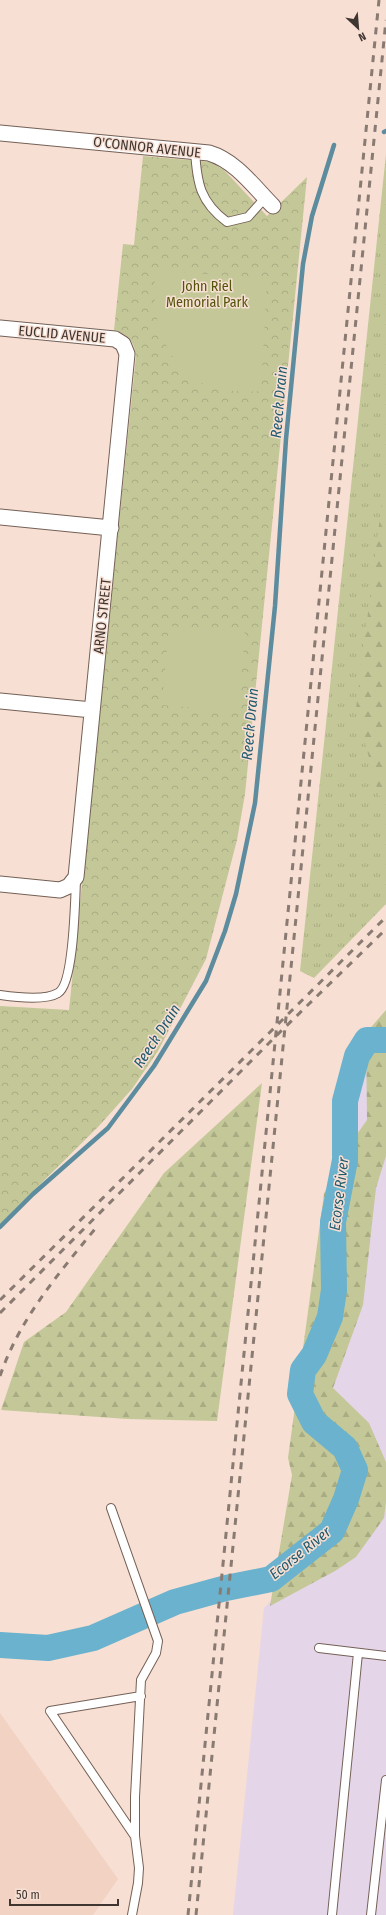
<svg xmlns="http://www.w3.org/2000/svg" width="386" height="1915" font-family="'Fira Sans Condensed',sans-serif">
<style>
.built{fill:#f2d3c3}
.education{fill:#e4d5e8}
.grass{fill:url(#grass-tufts)}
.forest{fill:url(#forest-firs)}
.park{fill:url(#park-crowns)}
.garden{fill:#c4c898}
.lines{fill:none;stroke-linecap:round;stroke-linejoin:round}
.stream{stroke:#5d8c9f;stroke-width:4.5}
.river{stroke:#6ab2ce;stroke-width:26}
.lane-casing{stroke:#746056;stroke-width:10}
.street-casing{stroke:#746056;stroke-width:17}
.lane{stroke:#fff;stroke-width:8}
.street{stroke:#fff;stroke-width:15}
.rail{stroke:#897a72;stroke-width:3;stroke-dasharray:7 7;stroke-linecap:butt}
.labels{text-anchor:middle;stroke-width:3;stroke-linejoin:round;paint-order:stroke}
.street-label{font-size:14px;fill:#3f3531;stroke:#f7dfd3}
.park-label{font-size:14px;fill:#52540a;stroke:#f7dfd3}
.water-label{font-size:15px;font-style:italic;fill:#205a6f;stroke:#f7dfd3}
</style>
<defs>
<pattern id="grass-tufts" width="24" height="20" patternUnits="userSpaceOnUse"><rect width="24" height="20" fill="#c4c898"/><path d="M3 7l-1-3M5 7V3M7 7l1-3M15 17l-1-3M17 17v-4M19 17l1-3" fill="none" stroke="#a9ac83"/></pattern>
<pattern id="forest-firs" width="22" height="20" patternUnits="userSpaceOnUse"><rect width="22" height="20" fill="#c4c898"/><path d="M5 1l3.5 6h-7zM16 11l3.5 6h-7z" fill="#a9ac83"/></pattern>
<pattern id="park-crowns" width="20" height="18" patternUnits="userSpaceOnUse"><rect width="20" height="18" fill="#c4c898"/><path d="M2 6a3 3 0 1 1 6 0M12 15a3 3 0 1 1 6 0" fill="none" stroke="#a9ac83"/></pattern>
</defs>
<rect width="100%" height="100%" fill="#f7dfd3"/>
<path class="built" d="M0,1713L118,1879L93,1915H0Z"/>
<path class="education" d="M373,1053H386V1915H233L264,1608L277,1594L319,1391L359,1163L355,1103Z"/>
<path class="grass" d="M386,154V904L314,978L300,971Z"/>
<path class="forest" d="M386,469V793L379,796L356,708Z
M386,1010V1156L376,1188L363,1305L333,1388L369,1423L386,1462V1503L384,1518L356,1557L335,1571L270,1606L292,1475L288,1458L324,1194L340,1158L367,1120L366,1033Z
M262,1083L217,1421L127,1419L1,1410L24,1342L66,1312L164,1173Z"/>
<path class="park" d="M143,156L211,162L224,170L267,216L307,177L245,794L237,840L206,959L158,1051L132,1089L98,1127L0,1224V1006L69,1010L136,356C134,341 129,335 114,330L123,244L134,245Z"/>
<path class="garden" d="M155,270L267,279L261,391C246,392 230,392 215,388C182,379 161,346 156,313C154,299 155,284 155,270Z
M169,626L245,633L238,711L162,705Z"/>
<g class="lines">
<path class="stream" d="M384,132L386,131
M0,1227L33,1194L108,1128L154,1066L206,981L225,931L236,894L255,803L275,606L286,439L303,264L312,216L334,145"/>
<path class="river" d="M0,1645L48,1648L93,1638L175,1602L226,1588L271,1579L332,1531L346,1499L355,1470L345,1448L314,1422L300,1394L303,1370L314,1355L330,1317L334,1290L333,1222L345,1160V1101L357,1056L367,1040H386"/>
<defs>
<path id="lane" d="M195,151C197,183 200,202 227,222L248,217L265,198
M0,995C14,997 45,1001 58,993C74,984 75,900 76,880
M111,1508L158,1641L156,1653L141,1680L135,1797V1836L139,1868L138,1883L132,1915
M319,1648L386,1656
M134,1835L50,1711L141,1696
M332,1915L358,1653
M371,1915L386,1780"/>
<path id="street" d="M0,133L209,153C236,161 254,187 273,206
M0,328L115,339L123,344L127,354L76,877L69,886L60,890L0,884
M0,517L111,528
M0,701L92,710"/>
</defs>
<use href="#lane" class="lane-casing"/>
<use href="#street" class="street-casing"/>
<use href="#lane" class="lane"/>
<use href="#street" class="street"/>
<path class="rail" d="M0,1300L386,917
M0,1313L276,1036L386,929
M0,1376C19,1320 58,1274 95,1229
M188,1915L379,0
M196,1915L386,20"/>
</g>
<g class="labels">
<g class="street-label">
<text transform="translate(147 147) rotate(6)" y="5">O'CONNOR AVENUE</text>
<text transform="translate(62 334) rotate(5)" y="5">EUCLID AVENUE</text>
<text transform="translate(102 616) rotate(-84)" y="5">ARNO STREET</text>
</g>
<g class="park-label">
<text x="207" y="291">John Riel<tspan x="207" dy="16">Memorial Park</tspan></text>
</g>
<g class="water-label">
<text transform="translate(279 402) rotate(-85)" y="5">Reeck Drain</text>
<text transform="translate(250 724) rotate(-85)" y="5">Reeck Drain</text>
<text transform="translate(157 1036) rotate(-57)" y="5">Reeck Drain</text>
<text transform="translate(339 1194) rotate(-83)" y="5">Ecorse River</text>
<text transform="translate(300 1553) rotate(-39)" y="5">Ecorse River</text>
</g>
</g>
<g transform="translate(358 28) rotate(154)" stroke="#f7dfd3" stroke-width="3" paint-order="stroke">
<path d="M0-3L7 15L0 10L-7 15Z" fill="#3f3531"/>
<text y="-6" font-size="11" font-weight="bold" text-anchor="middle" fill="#3f3531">N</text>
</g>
<path d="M10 1899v6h108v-6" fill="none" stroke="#3f3531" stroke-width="2"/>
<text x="16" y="1899" font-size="12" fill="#3f3531" stroke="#f7dfd3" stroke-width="3" paint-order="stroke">50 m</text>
</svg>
